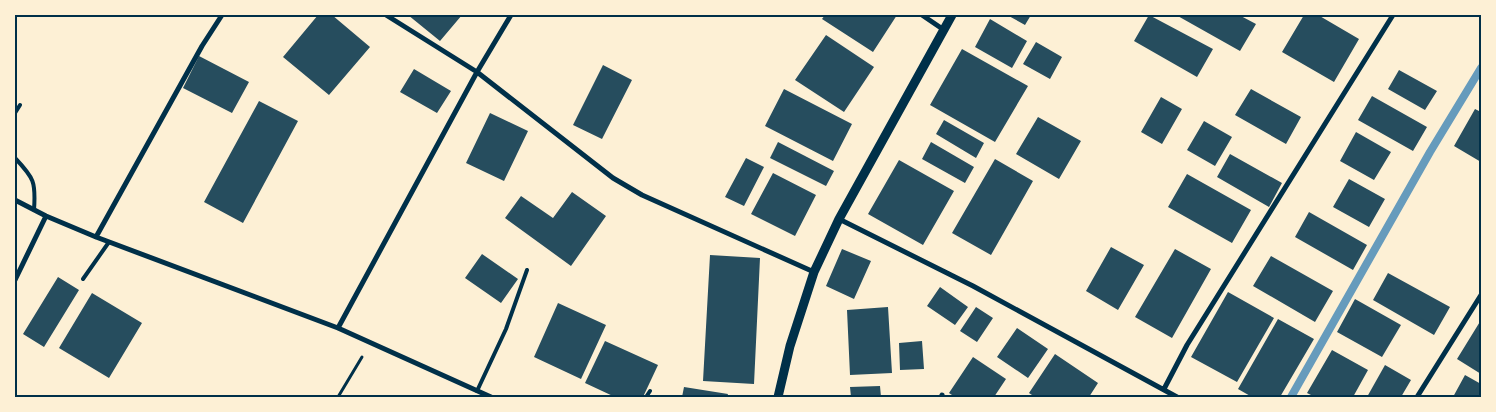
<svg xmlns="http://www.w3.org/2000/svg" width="1496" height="412" font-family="Bitter,serif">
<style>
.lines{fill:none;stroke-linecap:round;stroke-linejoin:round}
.stream{stroke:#669bbc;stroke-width:8}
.building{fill:#264d5e}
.path{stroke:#003049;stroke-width:3}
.service{stroke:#003049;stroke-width:4}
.minor{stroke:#003049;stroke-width:5}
.tertiary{stroke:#003049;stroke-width:9}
.neatline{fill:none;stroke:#003049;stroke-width:2}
</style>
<rect width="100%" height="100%" fill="#fdf0d5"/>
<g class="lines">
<path class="stream" d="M1291,397L1430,152L1481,68"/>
</g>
<path class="building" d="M318,15H332L370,47L329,95L283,57Z
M408,15H462L440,41Z
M825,15H897L873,52L822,19Z
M1007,15H1031L1025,25Z
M1149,15L1213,49L1197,77L1134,41Z
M1176,15H1239L1256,24L1240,51Z
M1304,15H1318L1359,39L1334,82L1282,52Z
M990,19L1027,41L1012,68L975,47Z
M826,35L874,67L844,112L795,80Z
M1036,42L1062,57L1050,79L1023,64Z
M962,49L1028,86L995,142L930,105Z
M199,56L249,82L232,113L183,88Z
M603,65L632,80L602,139L573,125Z
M414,69L451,91L437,113L400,92Z
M1399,70L1437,91L1425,110L1388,89Z
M784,89L852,124L833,161L765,126Z
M1251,89L1301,117L1286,144L1235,115Z
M1372,96L1427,127L1413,151L1358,120Z
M1161,97L1182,109L1162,144L1141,132Z
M259,101L298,121L243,223L204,202Z
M1475,109L1481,112V162L1454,146Z
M490,113L528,131L504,181L466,163Z
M1038,117L1081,141L1059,179L1016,154Z
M944,120L984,143L976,158L936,134Z
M1204,121L1232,137L1215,166L1187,150Z
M1356,132L1391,152L1374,180L1340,161Z
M778,142L834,171L826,186L770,158Z
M931,142L974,167L965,183L922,159Z
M1230,154L1282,183L1269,207L1217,177Z
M746,158L764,167L744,206L725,197Z
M995,159L1033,181L991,255L952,233Z
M899,160L954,191L923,245L868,214Z
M773,173L816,195L795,236L751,214Z
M1187,174L1251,210L1232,243L1168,207Z
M1349,179L1385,199L1369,227L1333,207Z
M572,192L606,216L571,266L505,218L521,196L553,218Z
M1309,212L1367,245L1353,270L1295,237Z
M1111,247L1144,265L1118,310L1086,291Z
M842,249L871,261L854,299L826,286Z
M1175,249L1211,269L1172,338L1135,317Z
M482,254L518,279L501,303L465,278Z
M710,255L760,258L754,384L703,381Z
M1271,256L1333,291L1315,322L1253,286Z
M1388,273L1450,307L1434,335L1373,300Z
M58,277L79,290L44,347L23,334Z
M940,287L968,307L955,325L927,306Z
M1228,292L1274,318L1237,382L1191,357Z
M92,293L142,323L109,378L59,348Z
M1355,299L1401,325L1382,357L1337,332Z
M558,303L606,325L581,379L534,357Z
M888,307L892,373L850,375L847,310Z
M976,307L993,318L977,342L960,331Z
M1278,319L1314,339L1280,397H1252L1238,389Z
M1481,320V374L1457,359Z
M1017,328L1048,349L1028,378L997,357Z
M605,341L658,365L643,397H615L585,383Z
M922,341L924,369L900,370L899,343Z
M1332,350L1368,370L1353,397H1315L1307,393Z
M1055,354L1098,383L1089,397H1035L1029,393Z
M973,357L1006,379L994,397H955L949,393Z
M1385,365L1411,380L1401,397H1367Z
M1465,375L1481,384V397H1453Z
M880,386L881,397H851L850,387Z
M684,387L728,394L727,397H682Z"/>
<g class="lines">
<path class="path" d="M338,397L362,357"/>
<path class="service" d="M15,113L20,105
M15,158C34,178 36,182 34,210
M83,279L109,242
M477,391L506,329L527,270
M646,397L650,391"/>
<path class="minor" d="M386,15L477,72L613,178L642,195L814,272
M922,15L944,30
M15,200L46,216L96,237L338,328L491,397
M839,219L973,286L1177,397
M96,237L202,46L222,15
M15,280L46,216
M338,328L477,72L511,15
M1164,389L1187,345L1393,15
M941,397L942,395
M1417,397L1481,295"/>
<path class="tertiary" d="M778,397L790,346L814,272L839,219L952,15"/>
</g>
<rect width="1496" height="412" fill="none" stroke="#fdf0d5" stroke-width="32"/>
<rect x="16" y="16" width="1464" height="380" class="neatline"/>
</svg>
